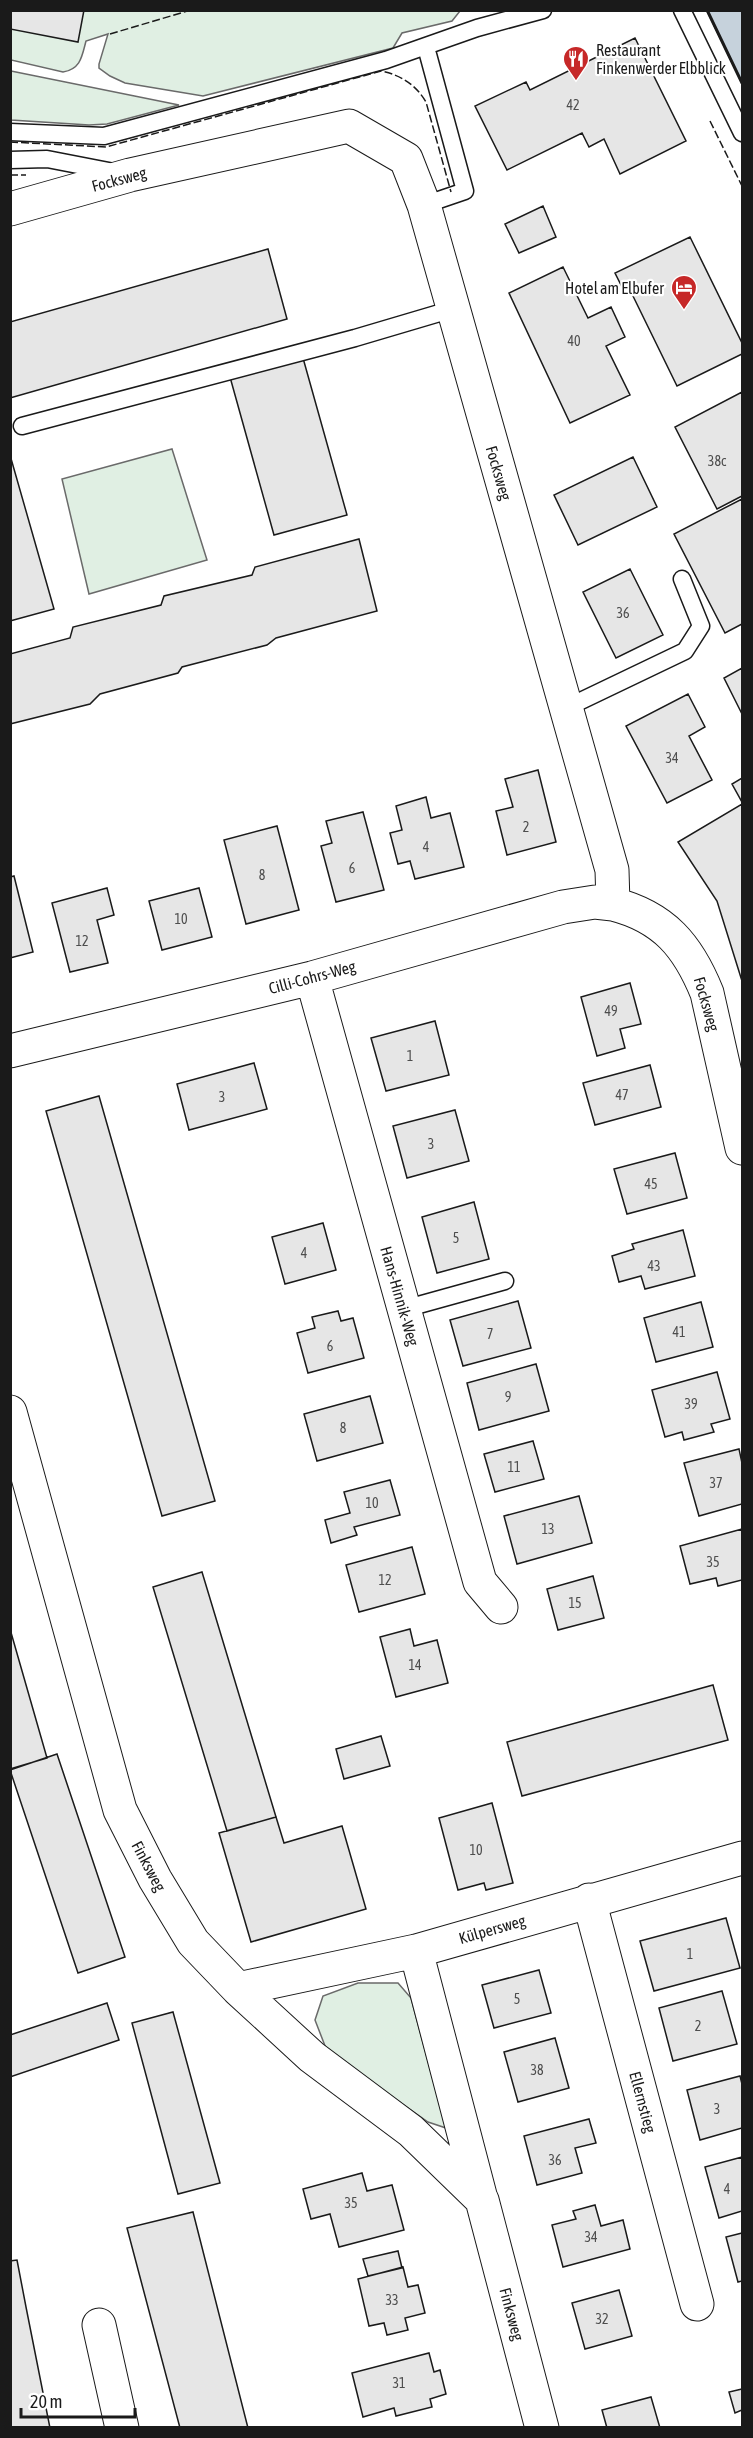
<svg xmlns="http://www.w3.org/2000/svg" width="753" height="2438" font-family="'Asap Condensed',sans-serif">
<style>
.green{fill:#e0efe3;stroke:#6a6a6a;stroke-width:1.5}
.water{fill:#c6d2dc;stroke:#6a6a6a;stroke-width:1.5}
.building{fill:#e6e6e6;stroke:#1a1a1a;stroke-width:1.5}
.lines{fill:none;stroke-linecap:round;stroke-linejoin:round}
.lane-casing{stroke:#1a1a1a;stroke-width:19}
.street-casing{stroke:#1a1a1a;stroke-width:35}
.lane{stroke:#fff;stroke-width:16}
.street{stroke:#fff;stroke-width:33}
.fence{stroke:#1a1a1a;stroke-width:1.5;stroke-dasharray:8 3;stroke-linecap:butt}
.wall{stroke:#1a1a1a;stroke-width:3}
.labels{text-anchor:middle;stroke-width:4.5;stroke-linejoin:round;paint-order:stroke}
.number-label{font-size:14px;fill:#4d4d4d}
.poi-label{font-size:16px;fill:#1a1a1a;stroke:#fff;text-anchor:start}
.street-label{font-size:16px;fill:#1a1a1a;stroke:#fff}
</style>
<rect width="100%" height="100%" fill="#fff"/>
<path class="green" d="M11,11H460L452,21L402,33L393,48L203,96L125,83L110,76L99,68V64L108,34L86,41C82,56 81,69 63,72L11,60Z
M10,71H11L179,105L107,124L89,125L11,120Z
M172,449L207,560L89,594L62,479Z
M358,1983H398L411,1998L446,2128L428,2122L327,2051L315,2020L323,1996Z"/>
<path class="water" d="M707,11H742V83Z"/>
<path class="building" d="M10,10H84L78,42L10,29Z
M635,38L686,141L620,174L604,139L589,147L582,133L507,170L475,106L526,82L530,90Z
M543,206L556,237L519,253L505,224Z
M690,237L742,343V354L677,386L631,292L626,295L615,273Z
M268,249L287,319L10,398V322Z
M563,267L588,318L611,307L625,337L606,346L630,395L570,423L509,293Z
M303,358L347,515L274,535L230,377Z
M742,392V496L717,509L675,427Z
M10,455L54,609L10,621Z
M633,457L657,507L578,545L554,495Z
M742,499V624L725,633L674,534Z
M359,539L377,611L276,638L267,645L182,667L178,673L100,694L90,704L10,724V654L70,638L73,627L161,605L164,596L252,575L255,567Z
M630,569L663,635L616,658L583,592Z
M742,668V714L724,678Z
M688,694L705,727L689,736L712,780L667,803L626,726Z
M538,770L556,842L507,855L496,811L513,807L505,779Z
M742,778V802L732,784Z
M426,797L431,818L450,813L464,867L415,879L410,861L398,864L390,833L402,830L396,806Z
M742,804V981L717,901L678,842Z
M363,812L384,890L336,902L321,846L332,843L326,821Z
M277,826L299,910L246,924L224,840Z
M14,876L33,952L10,958V877Z
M107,888L114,915L97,920L108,963L70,972L52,903Z
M199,888L212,937L162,950L149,901Z
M630,983L641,1024L620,1029L625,1048L597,1056L581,997Z
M435,1021L449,1075L386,1091L371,1038Z
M254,1063L267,1109L189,1130L177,1084Z
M650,1065L661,1107L595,1125L583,1083Z
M99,1096L215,1501L162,1516L46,1111Z
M455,1110L469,1161L407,1178L393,1126Z
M675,1153L687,1198L627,1214L614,1169Z
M474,1202L489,1259L437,1273L422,1217Z
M323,1223L336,1270L285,1284L272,1237Z
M683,1230L695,1276L645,1289L641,1276L619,1282L612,1256L634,1249L632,1244Z
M518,1301L531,1348L463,1366L450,1320Z
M701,1302L713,1347L656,1362L644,1318Z
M338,1311L341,1321L353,1318L364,1358L308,1373L297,1333L315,1328L312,1317Z
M536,1364L549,1411L479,1430L467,1383Z
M717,1372L730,1419L711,1424L714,1432L684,1440L682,1432L665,1437L652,1390Z
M370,1396L383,1443L317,1461L304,1414Z
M533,1441L544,1479L495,1492L484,1454Z
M739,1449L742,1463V1504L699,1516L684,1463Z
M390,1480L400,1515L354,1527L357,1535L331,1543L325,1520L350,1513L344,1492Z
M579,1496L592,1543L517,1564L504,1516Z
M742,1529V1580L718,1586L716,1578L690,1584L680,1546Z
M412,1547L425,1594L359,1612L346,1565Z
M202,1572L276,1817L227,1831L153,1587Z
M593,1576L604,1618L558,1630L547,1589Z
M10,1629L47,1758L10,1769Z
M410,1629L414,1646L437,1640L448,1683L396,1697L380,1637Z
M713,1685L728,1740L522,1796L507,1742Z
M381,1736L390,1766L344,1779L336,1749Z
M57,1754L125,1957L78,1973L10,1770Z
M492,1803L513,1883L486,1890L484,1883L458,1890L439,1818Z
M276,1817L284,1843L342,1826L366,1909L251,1942L219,1833Z
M726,1918L740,1968L654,1991L640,1941Z
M539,1970L551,2013L494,2028L482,1985Z
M722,1991L737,2044L673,2061L659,2008Z
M107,2003L119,2040L10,2077V2035Z
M173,2012L220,2183L178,2194L132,2023Z
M555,2038L569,2088L518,2102L504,2052Z
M740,2076L742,2084V2128L700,2140L687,2090Z
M589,2119L596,2143L575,2148L582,2173L537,2185L524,2136Z
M742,2157V2211L719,2218L705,2167Z
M362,2173L367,2191L392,2185L404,2230L339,2247L330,2214L311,2219L303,2189Z
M595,2205L601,2226L623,2220L630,2249L563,2267L552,2225L576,2219L573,2211Z
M193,2212L248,2428H180L127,2228Z
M742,2233V2281L738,2282L726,2237Z
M398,2251L402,2268L368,2276L363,2259Z
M17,2260L26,2307L50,2428H10V2261Z
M403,2267L408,2287L418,2285L425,2313L405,2318L408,2330L387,2335L384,2323L369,2326L358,2279Z
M619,2290L632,2336L585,2349L572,2303Z
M429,2353L434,2372L440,2370L446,2394L430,2399L432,2407L396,2416L394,2408L363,2417L352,2373Z
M742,2389V2410L735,2413L729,2392Z
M651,2397L660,2428H607L602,2410Z"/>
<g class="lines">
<defs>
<path id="lane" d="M682,10L742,133
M10,132L104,136L386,60L477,28L543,10
M10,160L47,159L114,172
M424,205L465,191L426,47
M22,426L355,338L453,309
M566,708L685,651L701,626L682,579
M404,1309L505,1281"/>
<path id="street" d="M10,209L130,175L349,126L406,159L424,205L612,870L613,904C664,917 688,946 707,993L742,1148
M312,978L480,1582L501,1607
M10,1051L312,978L563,907L595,902L613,904
M10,1412L120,1810L155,1879L193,1942L238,1989L312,2057L411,2131L482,2200L542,2428
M589,1900L697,2304
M416,1951L481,2199
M238,1989L416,1951L742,1858
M99,2325L122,2428"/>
</defs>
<use href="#lane" class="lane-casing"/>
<use href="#street" class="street-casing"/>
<use href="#lane" class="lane"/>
<use href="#street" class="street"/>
<path class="fence" d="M110,34L191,10
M710,121L742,186
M10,142L106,147L381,71C401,75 416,85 426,102L451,192
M10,175H26"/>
<path class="wall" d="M707,10L742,83"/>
</g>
<defs>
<symbol id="restaurant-pin" viewBox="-11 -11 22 30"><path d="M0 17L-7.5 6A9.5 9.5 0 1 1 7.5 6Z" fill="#c62828" stroke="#fff"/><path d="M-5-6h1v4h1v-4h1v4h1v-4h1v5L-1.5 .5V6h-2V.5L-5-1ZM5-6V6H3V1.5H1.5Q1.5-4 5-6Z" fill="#fff"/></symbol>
<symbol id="hotel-pin" viewBox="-11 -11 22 30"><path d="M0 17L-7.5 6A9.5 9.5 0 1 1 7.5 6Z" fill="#c62828" stroke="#fff"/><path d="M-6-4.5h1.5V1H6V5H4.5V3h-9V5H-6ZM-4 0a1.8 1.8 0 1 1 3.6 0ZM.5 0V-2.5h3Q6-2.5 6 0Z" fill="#fff"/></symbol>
</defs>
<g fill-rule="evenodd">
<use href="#restaurant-pin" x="561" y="44" width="30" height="40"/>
<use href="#hotel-pin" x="669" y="273" width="30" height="40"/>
</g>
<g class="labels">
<g class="number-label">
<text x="573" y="110">42</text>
<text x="574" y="346">40</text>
<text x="717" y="466">38c</text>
<text x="623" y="618">36</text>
<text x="672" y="763">34</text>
<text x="526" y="832">2</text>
<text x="426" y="852">4</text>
<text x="352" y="873">6</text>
<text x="262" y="880">8</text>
<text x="181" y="924">10</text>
<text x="82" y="946">12</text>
<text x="611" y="1016">49</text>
<text x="410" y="1061">1</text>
<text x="622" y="1100">47</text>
<text x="222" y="1102">3</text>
<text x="431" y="1149">3</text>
<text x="651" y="1189">45</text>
<text x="456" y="1243">5</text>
<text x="304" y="1258">4</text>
<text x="654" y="1271">43</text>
<text x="679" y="1337">41</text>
<text x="490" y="1339">7</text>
<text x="330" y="1351">6</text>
<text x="508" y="1402">9</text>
<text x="691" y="1409">39</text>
<text x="343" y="1433">8</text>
<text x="514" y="1472">11</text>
<text x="716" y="1488">37</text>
<text x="372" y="1508">10</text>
<text x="548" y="1534">13</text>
<text x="713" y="1567">35</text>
<text x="385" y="1585">12</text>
<text x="575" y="1608">15</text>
<text x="415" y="1670">14</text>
<text x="476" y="1855">10</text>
<text x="690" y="1959">1</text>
<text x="517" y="2004">5</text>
<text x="698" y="2031">2</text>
<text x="537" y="2075">38</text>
<text x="717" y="2114">3</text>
<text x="555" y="2165">36</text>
<text x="727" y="2194">4</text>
<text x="351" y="2208">35</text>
<text x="591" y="2242">34</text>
<text x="392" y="2305">33</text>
<text x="602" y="2324">32</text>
<text x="399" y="2388">31</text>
</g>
<g class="poi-label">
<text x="596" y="56">Restaurant<tspan x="596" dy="18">Finkenwerder Elbblick</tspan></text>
<text x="664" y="294" text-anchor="end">Hotel am Elbufer</text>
</g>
<g class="street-label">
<text transform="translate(119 179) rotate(-15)" y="6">Focksweg</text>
<text transform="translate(499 473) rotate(74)" y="6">Focksweg</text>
<text transform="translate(312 977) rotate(-15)" y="6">Cilli-Cohrs-Weg</text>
<text transform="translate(707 1004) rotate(74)" y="6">Focksweg</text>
<text transform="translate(400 1296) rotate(74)" y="6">Hans-Hinnik-Weg</text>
<text transform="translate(149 1866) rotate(62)" y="6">Finksweg</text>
<text transform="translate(492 1929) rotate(-16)" y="6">Külpersweg</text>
<text transform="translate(643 2102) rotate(75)" y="6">Ellernstieg</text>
<text transform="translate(512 2314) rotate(75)" y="6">Finksweg</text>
</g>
</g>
<rect width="753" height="2438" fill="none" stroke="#1a1a1a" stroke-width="24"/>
<path d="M21 2408v9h114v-9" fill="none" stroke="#1a1a1a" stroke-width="3"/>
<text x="30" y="2408" font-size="18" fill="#1a1a1a" stroke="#ffffff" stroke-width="4.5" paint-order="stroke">20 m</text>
</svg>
